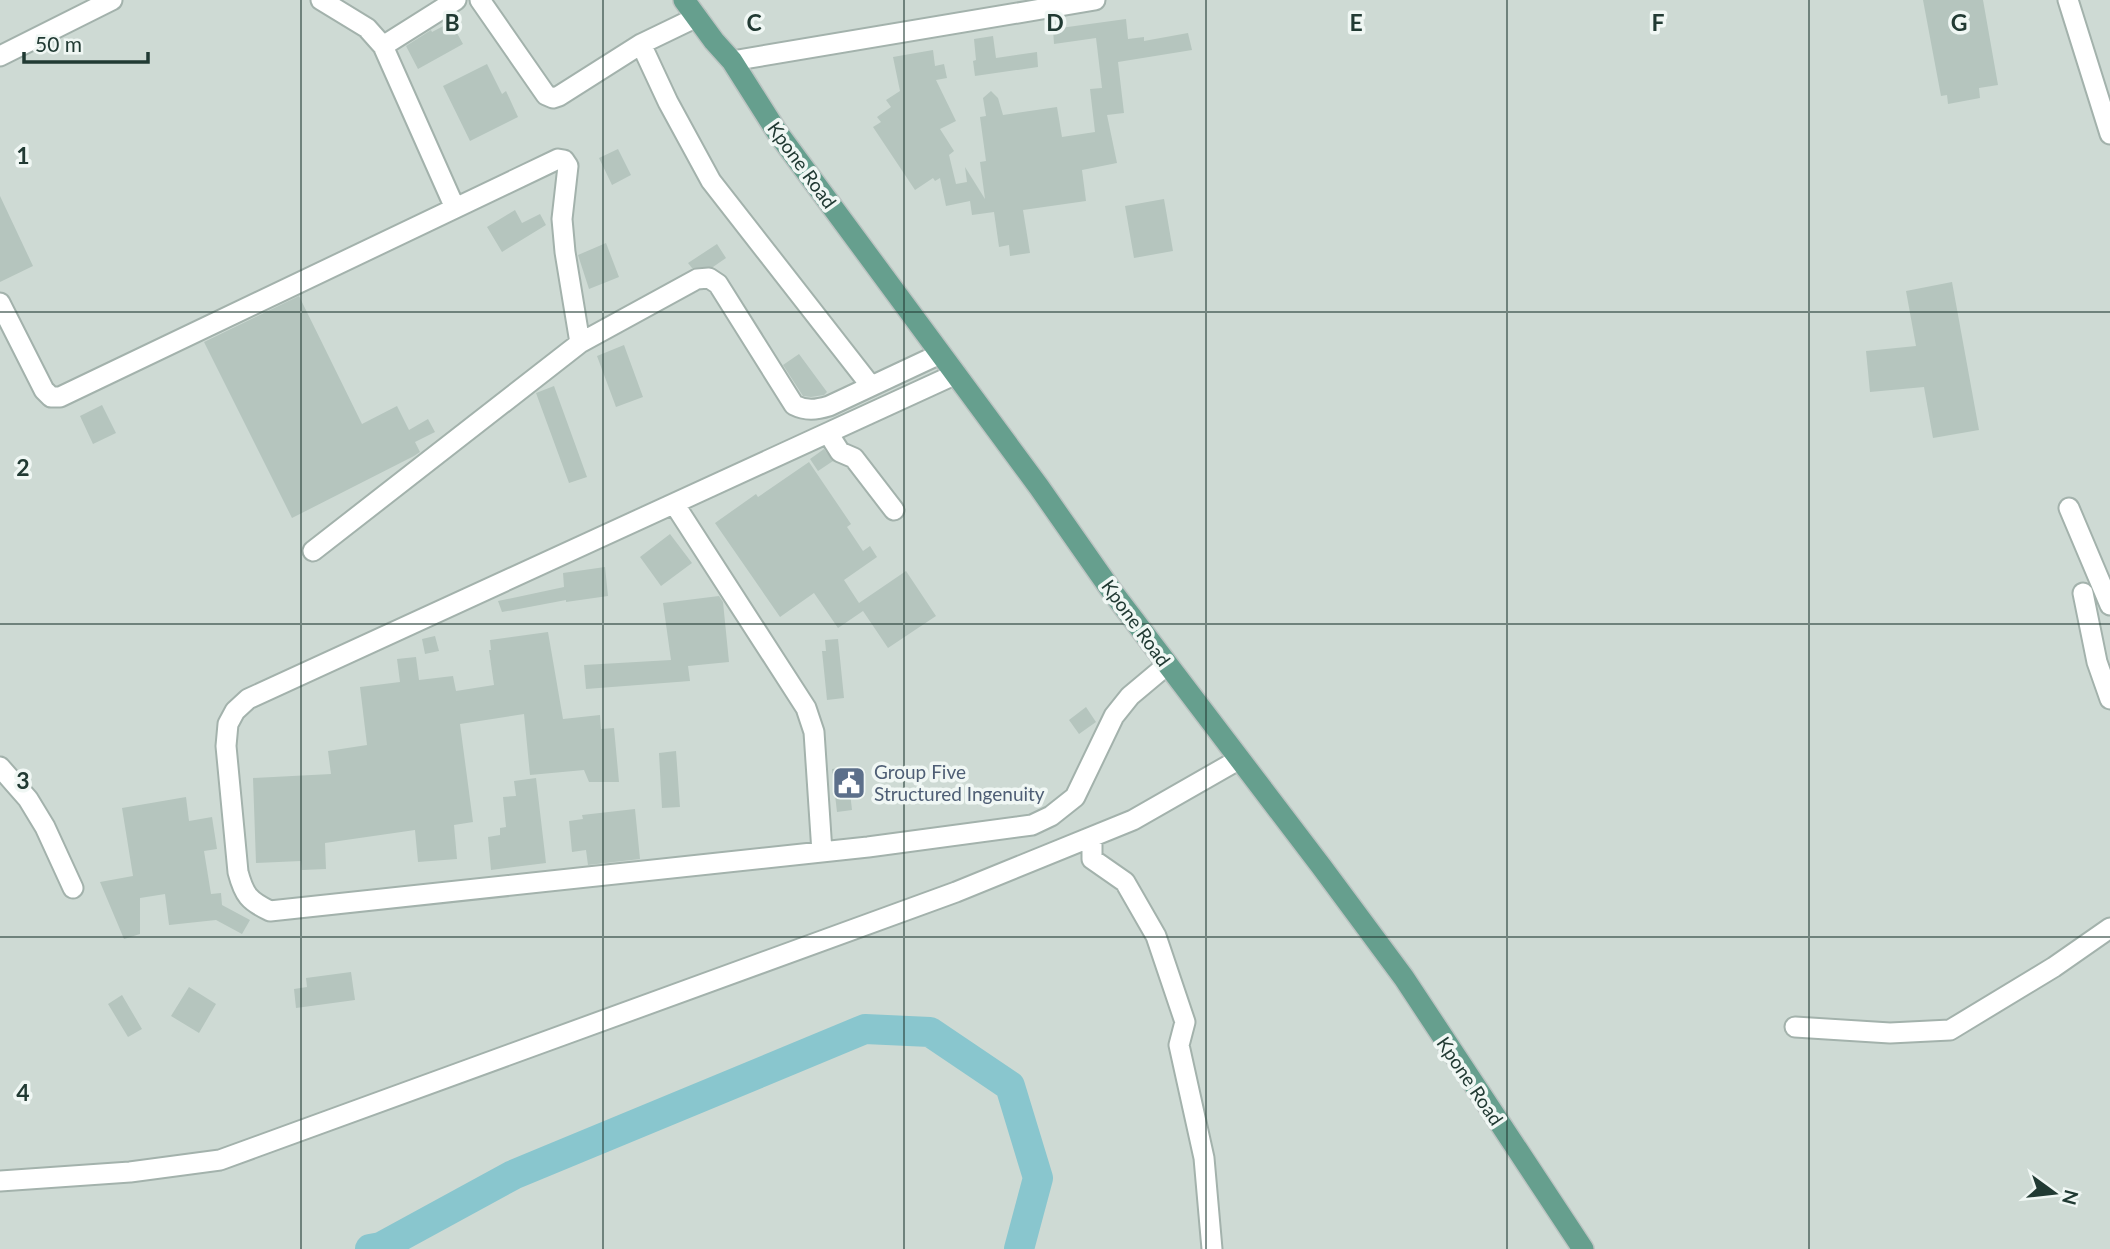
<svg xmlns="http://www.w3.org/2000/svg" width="2110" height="1249" font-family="Lato,sans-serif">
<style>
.built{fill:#cedad4}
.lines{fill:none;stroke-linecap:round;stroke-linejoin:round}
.river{stroke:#89c6ce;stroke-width:30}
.building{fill:#b5c5be}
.minor-casing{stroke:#a3b2ac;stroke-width:23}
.major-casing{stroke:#bcc4c2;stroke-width:24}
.minor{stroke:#fff;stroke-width:19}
.major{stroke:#669f8e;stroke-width:21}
.grid{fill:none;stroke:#213a33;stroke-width:2;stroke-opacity:0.55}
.labels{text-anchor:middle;stroke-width:7;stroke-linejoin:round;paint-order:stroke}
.street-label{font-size:19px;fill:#213a33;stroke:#f0f7f4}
.service-label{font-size:19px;fill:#4e5e75;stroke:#f0f7f4;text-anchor:start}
.grid-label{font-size:23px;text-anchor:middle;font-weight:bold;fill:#213a33;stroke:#f0f7f4;stroke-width:7;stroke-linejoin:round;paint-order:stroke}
</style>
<rect width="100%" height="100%" fill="#e0eae5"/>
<path class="built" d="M0,0H2110V1249H0Z"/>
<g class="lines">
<path class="river" d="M370,1249L381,1247L513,1175L865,1029L930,1032L1010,1086L1038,1178L1019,1249"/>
</g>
<path class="building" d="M1923,0H1983L1998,85L1979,88L1980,98L1948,104L1947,95L1941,96Z
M1126,19L1128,39L1144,37V41L1188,33L1192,50L1118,62L1124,113L1107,115L1117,163L1082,170L1086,201L1023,210L1030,253L1010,256L1009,245L999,247L994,212L972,215L970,201L946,206L940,178L935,181L933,178L915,190L873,127L881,122L877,117L891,107L886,100L900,91L893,57L933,50L935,66L944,64L947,78L936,80L956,121L940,129L954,151L949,155L956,184L967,182L965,167L985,199L980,162L986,161L980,117L986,116L983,98L991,91L998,98L1003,115L1057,107L1062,137L1095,132L1090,89L1102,88L1096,38L1054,44L1053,29Z
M451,22L463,44L418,69L406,46L431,30L432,32Z
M993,36L996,58L1037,52L1038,67L975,76L973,61L976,60L974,39Z
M487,64L502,94L506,91L518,117L470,141L443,86Z
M618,149L631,175L612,185L599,158Z
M0,196L33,266L0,282Z
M1164,199L1173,251L1134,258L1125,206Z
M515,210L522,223L540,214L546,225L502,252L487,227Z
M606,243L619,277L589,289L578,255Z
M717,244L726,258L713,267L692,268L688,263Z
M1952,282L1979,430L1933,438L1924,387L1870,392L1866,351L1916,346L1906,291Z
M299,296L362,424L397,406L409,430L428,419L435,432L415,442L420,452L414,456L292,518L204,342Z
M624,345L643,397L616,407L597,356Z
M799,354L827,392L824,395L811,397L803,396L783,365Z
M554,386L587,477L569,483L536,393Z
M102,405L116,433L93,444L80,416Z
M824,449L833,461L818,471L810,459Z
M809,462L851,524L847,527L863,551L870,546L877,557L844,580L859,603L906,571L936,616L888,648L863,611L838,628L814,593L780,617L715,523L756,494L758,497Z
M670,534L692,563L661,586L640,557Z
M605,567L608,596L566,602V600L502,612L498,601L564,587L563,573Z
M719,596L723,602L729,662L688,666L690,681L586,689L584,665L671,660L663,603Z
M548,632L563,719L600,715L601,729L614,728L619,782H589L584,770L530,775L524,714L460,724L473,822L454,825L457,859L418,862L415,830L325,843L326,869L302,870L301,861L256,863L253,778L331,774L328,751L367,745L360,687L400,682L397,659L416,657L419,680L453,676L456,691L494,685L489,650H491L490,640Z
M435,636L439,651L425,654L422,639Z
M838,639L844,698L827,700L822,651H826L825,640Z
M1086,707L1096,722L1079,734L1069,720Z
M676,751L680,807L662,808L659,753Z
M847,767L852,810L837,812L832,769Z
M536,778L546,863L491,870L488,837L500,835V828L506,827L503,797L516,796L514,781Z
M186,797L189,821L212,817L217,849L204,851L211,894L221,893L222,905L250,920L242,934L216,920L169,925L165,894L140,898V934L124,939L100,882L133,876L122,808Z
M635,809L640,859L588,865L586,850L572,852L569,821L583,819L582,815Z
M351,972L355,1000L296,1008L294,989L307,987L306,978Z
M189,987L216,1004L199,1033L171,1016Z
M122,995L142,1029L128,1037L108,1004Z"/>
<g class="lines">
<defs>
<path id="minor" d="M321,0L367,28L383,46L455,208
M480,0L546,95L553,98L559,96L641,44L697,17
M2068,0L2110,134
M641,44L668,102L711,181L871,386
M383,46L456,0
M0,56L112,0
M732,61L1095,0
M0,303L44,390L51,397H60L558,159L564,160L568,166L562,219L565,252L580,343
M956,374L248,699L235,711L228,724L226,746L238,872C244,895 249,901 270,911L868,847L1032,825L1051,816L1075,797L1114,716L1130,696L1167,665
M828,433L840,452L854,458L894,510
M675,505L806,708L814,732L822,852
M2069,508L2110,605
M313,551L580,343L697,279L709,278L718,284L794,405C806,411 816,410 829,406L940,354
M2083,593L2097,662L2110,699
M0,767L28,799L45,827L73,888
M1092,837V859L1125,882L1156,936L1185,1022L1179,1045L1204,1158L1212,1249
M1795,1027L1890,1033L1950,1030L2054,967L2110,928
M0,1181L130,1172L220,1160L956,892L1133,820L1238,760"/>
<path id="major" d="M684,0L714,41L732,61L777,132L1039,487L1111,590L1321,866L1404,978L1583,1249"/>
</defs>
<use href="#minor" class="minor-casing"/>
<use href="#major" class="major-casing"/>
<use href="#minor" class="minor"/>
<use href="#major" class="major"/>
</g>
<path class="grid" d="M301,0V1249M603,0V1249M904,0V1249M1206,0V1249M1507,0V1249M1809,0V1249M0,312H2110M0,624H2110M0,937H2110"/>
<defs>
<symbol id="civic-square" viewBox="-11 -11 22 22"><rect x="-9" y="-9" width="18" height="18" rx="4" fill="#5c6f8a" stroke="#f0f7f4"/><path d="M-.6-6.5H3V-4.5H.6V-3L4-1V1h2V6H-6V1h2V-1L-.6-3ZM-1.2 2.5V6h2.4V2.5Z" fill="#fff"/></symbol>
</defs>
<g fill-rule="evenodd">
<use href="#civic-square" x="830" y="764" width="38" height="38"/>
</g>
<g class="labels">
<g class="street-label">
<text transform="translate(802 165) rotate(54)" y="7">Kpone Road</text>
<text transform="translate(1136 623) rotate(54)" y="7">Kpone Road</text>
<text transform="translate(1470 1081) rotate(56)" y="7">Kpone Road</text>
</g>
<g class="service-label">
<text x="874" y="779">Group Five<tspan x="874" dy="22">Structured Ingenuity</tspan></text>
</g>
</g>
<g class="grid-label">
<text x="452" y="31">B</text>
<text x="754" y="31">C</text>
<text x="1055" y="31">D</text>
<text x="1356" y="31">E</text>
<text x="1658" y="31">F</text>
<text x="1959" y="31">G</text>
<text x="23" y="164">1</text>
<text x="23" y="476">2</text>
<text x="23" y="789">3</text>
<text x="23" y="1101">4</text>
</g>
<g transform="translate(2054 1193) rotate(105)" stroke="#f0f7f4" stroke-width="5" paint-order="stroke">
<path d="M0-5L12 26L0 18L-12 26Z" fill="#213a33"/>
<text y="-10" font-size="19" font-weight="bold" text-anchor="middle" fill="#213a33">N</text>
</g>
<path d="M24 52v10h124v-10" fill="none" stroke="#213a33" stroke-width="3.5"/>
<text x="35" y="52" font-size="21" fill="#213a33" stroke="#f0f7f4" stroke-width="5" paint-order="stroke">50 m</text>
</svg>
